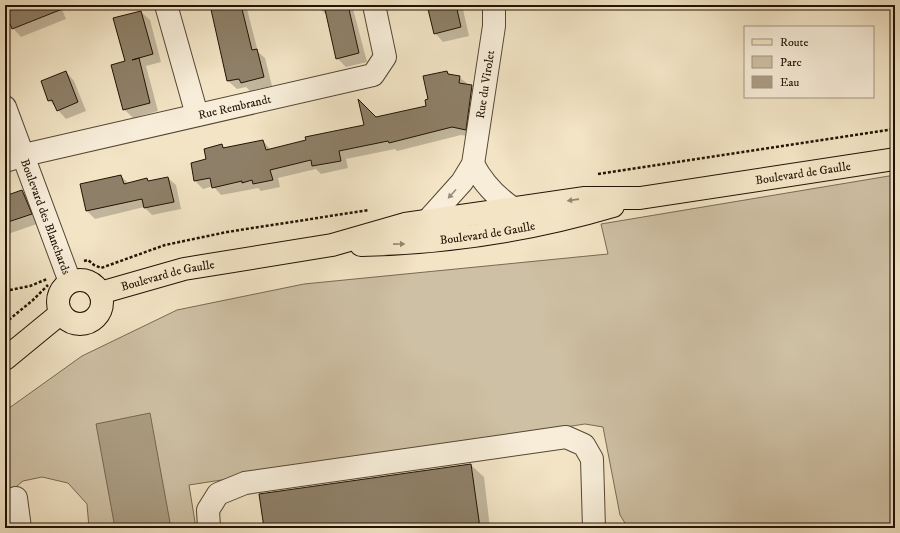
<svg xmlns="http://www.w3.org/2000/svg" width="900" height="533" font-family="'IM FELL DW Pica',serif">
<style>
.green{fill:#cec0a4;stroke:#786a54}
.water{fill:#ab9d83;stroke:#746650}
.shadow{fill:#0003}
.building{fill:#8e8068;stroke:#211304}
.lines{fill:none;stroke-linecap:round;stroke-linejoin:round}
.minor-casing{stroke:#554734;stroke-width:24}
.major-casing{stroke:#211304;stroke-width:24}
.path{stroke:#211304;stroke-width:2.5;stroke-dasharray:3 2;stroke-linecap:butt}
.minor{stroke:#f7edd9;stroke-width:22}
.major{stroke:#f2e4c5;stroke-width:22}
.oneway{fill:#978b79}
.oneway2{fill:#94866e}
.labels{text-anchor:middle;stroke-width:4;stroke-linejoin:round;paint-order:stroke}
.street-label{font-size:12px;fill:#211304;stroke:#f7edd9}
</style>
<rect width="100%" height="100%" fill="#f2e4c5"/>
<filter id="stains"><feTurbulence type="fractalNoise" baseFrequency=".005" numOctaves="4"/><feColorMatrix values="0 0 0 0 .2 0 0 0 0 .09 0 0 0 0 .02 0 0 0 .5 -.17"/></filter>
<radialGradient id="worn" r=".72"><stop offset=".6" stop-color="#630" stop-opacity="0"/><stop offset="1" stop-color="#630" stop-opacity=".3"/></radialGradient>
<path class="green" d="M895,175V528H628L620,515L603,427L585,424L189,485L196,528H89L87,504L68,483L42,477L23,481L5,496V411L82,356L177,310L304,284L608,254L601,224Z"/>
<path class="water" d="M150,413L171,528H115L96,424Z"/>
<path class="shadow" d="M5,5H60L66,19L21,37L13,28Z
M94,5H110L98,8Z
M212,5H246L258,52L265,58L272,86L250,91L246,87L237,89L228,81Z
M315,5H352L367,62L346,67L337,58L328,16Z
M428,5H462L469,36L443,42L435,33Z
M141,12L150,20L161,62L146,66L158,111L133,118L124,109L126,62Z
M66,72L74,81L86,111L66,119L49,100Z
M447,72L451,75L459,77L479,93L473,137L461,135L397,151L395,149L346,159L348,168L321,174L316,169L278,178L280,187L261,191L258,188L221,195L213,186L203,189L195,181L192,164L207,160L222,145L225,149L263,141L271,150L365,126L376,119L427,107L429,100Z
M121,176L129,184L147,179L150,182L168,178L176,185L181,209L152,215L144,207L95,219L87,211L82,185Z
M22,191L31,200L40,223L5,235V197Z
M471,465L484,477L490,528H265Z"/>
<path class="building" d="M5,5H70V6L12,29L5,11Z
M210,5H241L252,50L257,49L264,77L241,83L239,79L227,81Z
M324,5H348L359,53L336,59Z
M427,5H456L461,27L434,34Z
M141,11L153,54L132,60L139,58L150,103L123,110L111,65L125,61L113,18Z
M66,71L78,102L57,111L52,100L48,101L41,81Z
M447,71L448,74L460,76L459,83L472,85L466,130L452,127L389,143L388,141L339,151L341,161L312,166L311,160L270,170L273,180L253,184L252,180L242,183V181L212,188L210,178L194,181L191,163L206,159L204,149L222,144L223,148L263,140L266,150L306,140L305,137L364,125L358,99L376,117L426,106L425,100L428,99L423,76Z
M121,175L124,184L147,178L148,181L168,177L174,202L144,208L142,199L86,211L80,184Z
M22,190L32,214L5,223V196Z
M471,464L480,528H264L259,494Z"/>
<g class="lines">
<defs>
<g id="minor">
<path d="M166,5L197,115"/>
<path id="s1" d="M5,107L70,282"/>
<path id="s2" d="M5,161L24,155L373,75L385,57L374,5"/>
<path d="M473,164C483,183 496,197 514,209"/>
<path id="s3" d="M427,221L462,182L473,164L494,26V5"/>
<path d="M16,498L20,528"/>
<path d="M209,528L208,510L218,494L245,483L566,437L584,445L592,459L594,528"/>
</g>
<g id="major">
<path id="s4" d="M361,245C445,243 532,230 613,206"/>
<circle cx="80" cy="302" r="22"/>
<path id="s5" d="M100,293L184,269L332,245L405,224L585,198H640L895,159"/>
<path d="M5,359L61,313"/>
</g>
</defs>
<use href="#minor" class="minor-casing"/>
<use href="#major" class="major-casing"/>
<path class="path" d="M598,174L895,129
M84,261L88,260L94,265L101,268L165,245L227,232L369,210
M5,291L30,286L47,279
M5,323L33,300L48,285"/>
<use href="#minor" class="minor"/>
<use href="#major" class="major"/>
</g>
<defs><path id="oneway-solid" d="M-6-.8H1V-3.2L6.5 0L1 3.2V.8H-6Z"/></defs>
<use class="oneway" href="#oneway-solid" transform="translate(452 194) rotate(132)"/>
<g class="oneway2">
<use href="#oneway-solid" transform="translate(573 200) rotate(172)"/>
<use href="#oneway-solid" transform="translate(399 244) rotate(-1)"/>
</g>
<g class="labels">
<g class="street-label">
<text dy="4" stroke="none"><textPath href="#s3" startOffset="154">Rue du Virolet</textPath></text>
<text dy="4" stroke="none"><textPath href="#s2" startOffset="236">Rue Rembrandt</textPath></text>
<text dy="4" stroke="none"><textPath href="#s5" startOffset="715">Boulevard de Gaulle</textPath></text>
<text dy="4" stroke="none"><textPath href="#s1" startOffset="117">Boulevard des Blanchards</textPath></text>
<text dy="4" stroke="none"><textPath href="#s4" startOffset="127">Boulevard de Gaulle</textPath></text>
<text dy="4" stroke="none"><textPath href="#s5" startOffset="70">Boulevard de Gaulle</textPath></text>
</g>
</g>
<rect width="900" height="533" fill="none" stroke="#f2e4c5" stroke-width="20"/>
<rect x="6" y="6" width="888" height="521" fill="none" stroke="#211304" stroke-width="2"/>
<rect x="10" y="10" width="880" height="513" fill="none" stroke="#211304"/>
<rect x="744" y="26" width="130" height="72" fill="#f7edd9" stroke="#a19684"/>
<rect x="752" y="39" width="20" height="6" fill="#f2e4c5" stroke="#a19684"/>
<text x="780" y="46" font-size="12" fill="#211304">Route</text>
<rect x="752" y="56" width="20" height="12" fill="#cec0a4" stroke="#a19684"/>
<text x="780" y="66" font-size="12" fill="#211304">Parc</text>
<rect x="752" y="76" width="20" height="12" fill="#ab9d83" stroke="#a19684"/>
<text x="780" y="86" font-size="12" fill="#211304">Eau</text>
<rect width="100%" height="100%" filter="url(#stains)"/>
<rect width="100%" height="100%" fill="url(#worn)"/>
</svg>
